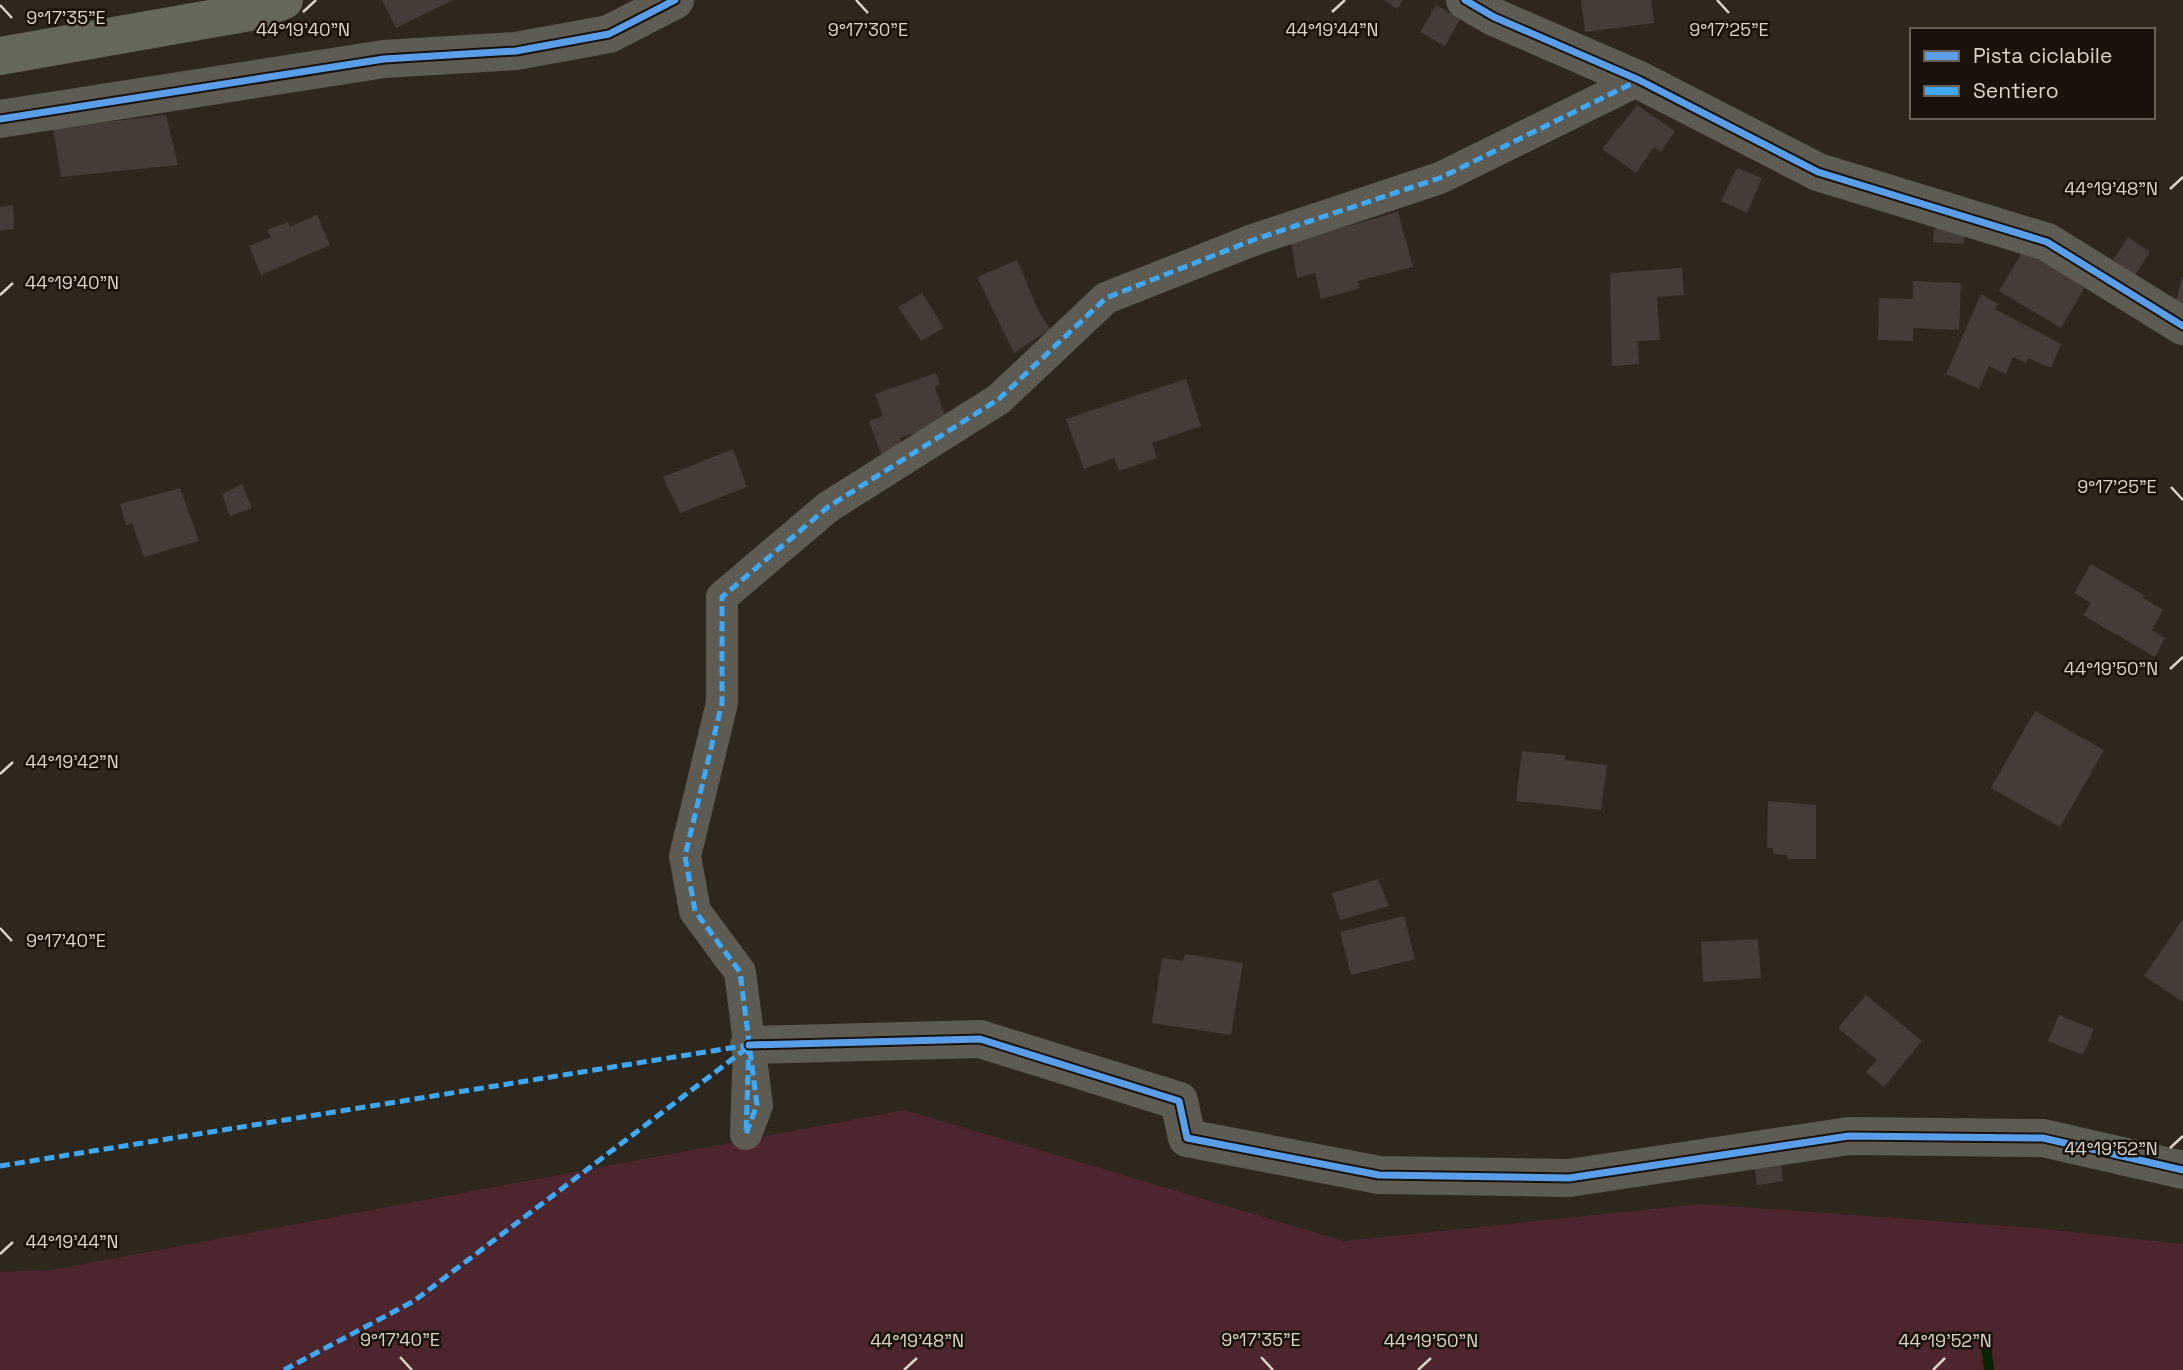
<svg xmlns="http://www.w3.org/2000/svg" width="2183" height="1370" font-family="'Space Grotesk',sans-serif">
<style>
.green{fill:#4c262c}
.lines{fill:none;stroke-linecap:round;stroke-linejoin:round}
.stream{stroke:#0a2303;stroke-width:10}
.building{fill:#443c37}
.pedestrian{stroke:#5e5b53;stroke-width:32}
.minor{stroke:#5e5b53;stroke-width:38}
.tertiary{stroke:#5e5b53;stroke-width:38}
.primary{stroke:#67665b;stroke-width:38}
.quiet{stroke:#3fa9f5;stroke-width:5;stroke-dasharray:10 5;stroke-linecap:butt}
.cycleway-casing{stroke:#18120b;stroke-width:11}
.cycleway{stroke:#5a9eea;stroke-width:7}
.ticks{fill:none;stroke:#dcd4c9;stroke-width:2.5}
.ticks-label{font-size:18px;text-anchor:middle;fill:#dcd4c9;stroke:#18120b;stroke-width:5;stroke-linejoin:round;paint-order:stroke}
</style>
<rect width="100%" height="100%" fill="#2e271e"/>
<path class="green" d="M905,1110L1344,1241L1701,1204L2035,1228L2183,1244V1370H0V1272L52,1270Z"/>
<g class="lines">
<path class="stream" d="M1986,1345L1989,1370"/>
</g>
<path class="building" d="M382,0H453L396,28Z
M1384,0H1403L1397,9Z
M1581,0H1651L1654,23L1585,32Z
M1436,5L1460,19L1445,46L1420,32Z
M1637,105L1675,131L1661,152L1654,147L1636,173L1602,149Z
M166,115L178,165L61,177L53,128Z
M1737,168L1762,178L1747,213L1721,201Z
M13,205L14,229L0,231V207Z
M1398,212L1413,267L1358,281L1360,288L1321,299L1315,273L1297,278L1291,242Z
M317,215L330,245L261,275L249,246L271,237L267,230L288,222L290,227Z
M1964,226V244L1933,242L1934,229Z
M2128,237L2150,252L2135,275L2113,260Z
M2024,249L2086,285L2061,328L1999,291Z
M1017,260L1038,310L1050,329L1014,353L977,277Z
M1682,268L1684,295L1657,297L1660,340L1638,341L1639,364L1612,366L1610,273Z
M2182,277H2183V308L2175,306Z
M1913,281L1961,283L1959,330L1913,328V341L1878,340L1879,298L1913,299Z
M922,293L944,328L921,341L898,307Z
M1981,294L1998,304L1995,309L2061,344L2051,368L2028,358L2026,363L2013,357L2006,374L1989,366L1979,389L1946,374Z
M936,373L940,384L935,387L947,422L900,438L903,446L881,454L869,421L883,416L875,394Z
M1186,379L1201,426L1152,443L1157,458L1119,471L1114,458L1084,469L1066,419Z
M733,449L747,487L680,513L663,477Z
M242,484L252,508L230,516L222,494Z
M180,488L199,541L144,557L132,523L126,525L120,504Z
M2091,564L2144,595L2143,598L2163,610L2152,630L2165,638L2155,657L2083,615L2091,603L2074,593Z
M2035,711L2104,750L2060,827L1991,788Z
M1522,751L1565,755V760L1607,765L1601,810L1516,801Z
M1768,801L1816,805V859H1787V855L1773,854V848H1767Z
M1378,879L1389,906L1340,920L1332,893Z
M1404,916L1415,959L1351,975L1340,932Z
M2183,919V1002L2144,976Z
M1758,939L1761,978L1703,982L1701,942Z
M1185,954L1243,963L1231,1035L1152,1023L1162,958L1183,961Z
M1866,995L1922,1041L1884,1087L1866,1072L1877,1060L1838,1028Z
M2059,1015L2094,1029L2083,1055L2048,1041Z
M1780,1156L1783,1181L1757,1185L1754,1160Z"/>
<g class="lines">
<path class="pedestrian" d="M749,1045L746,1134L757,1105L740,972L695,911L685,856L722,703V597L828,507L999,399L1106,298L1253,240L1440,178L1639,80"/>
<path class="minor" d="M749,1045L980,1039L1179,1101L1187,1138L1379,1175L1569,1178L1849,1136L2043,1138L2183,1170"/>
<path class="tertiary" d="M1465,0L1494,17L1639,80L1818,172L2047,242L2183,326
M0,119L384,59L516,51L609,34L675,0"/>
<path class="primary" d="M0,56L261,10L284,0"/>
<path class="quiet" d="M749,1045L746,1134L757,1105L740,972L695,911L685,856L722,703V597L828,507L999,399L1106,298L1253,240L1440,178L1639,80
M0,1166L749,1045
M284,1370L414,1301L747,1048"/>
<defs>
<path id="cycleway" d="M1465,0L1494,17L1639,80L1818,172L2047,242L2183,326
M0,119L384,59L516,51L609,34L675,0
M749,1045L980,1039L1179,1101L1187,1138L1379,1175L1569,1178L1849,1136L2043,1138L2183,1170"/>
</defs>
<use href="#cycleway" class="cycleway-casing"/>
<use href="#cycleway" class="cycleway"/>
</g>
<path class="ticks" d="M856,0L868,13M1717,0L1729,13M0,5L12,18M303,12L316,0M1332,12L1345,0M2170,189L2183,177M0,295L13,283M2171,487L2183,500M2170,669L2183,657M0,774L13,762M0,928L12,941M2170,1148L2183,1136M0,1254L13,1242M400,1357L412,1370M1261,1357L1273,1370M904,1370L917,1358M1418,1370L1431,1358M1933,1370L1945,1358"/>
<g class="ticks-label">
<text x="66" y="24">9°17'35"E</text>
<text x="303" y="36">44°19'40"N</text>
<text x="1332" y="36">44°19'44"N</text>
<text x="868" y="36">9°17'30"E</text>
<text x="1729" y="36">9°17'25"E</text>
<text x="2111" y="195">44°19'48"N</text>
<text x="72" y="289">44°19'40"N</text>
<text x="2117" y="493">9°17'25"E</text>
<text x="2111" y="675">44°19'50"N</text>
<text x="72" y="768">44°19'42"N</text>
<text x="66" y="947">9°17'40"E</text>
<text x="2111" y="1155">44°19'52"N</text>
<text x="72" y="1248">44°19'44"N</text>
<text x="400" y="1346">9°17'40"E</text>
<text x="1261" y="1346">9°17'35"E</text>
<text x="917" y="1347">44°19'48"N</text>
<text x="1431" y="1347">44°19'50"N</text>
<text x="1945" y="1347">44°19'52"N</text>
</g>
<rect x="1910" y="28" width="245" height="91" fill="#18120b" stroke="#666057" stroke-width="2"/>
<rect x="1924" y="51" width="35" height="10" fill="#5a9eea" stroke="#666057" stroke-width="2"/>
<text x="1973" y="63" font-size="21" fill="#dcd4c9">Pista ciclabile</text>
<rect x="1924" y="86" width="35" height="10" fill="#3fa9f5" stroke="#666057" stroke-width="2"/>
<text x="1973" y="98" font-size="21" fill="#dcd4c9">Sentiero</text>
</svg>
